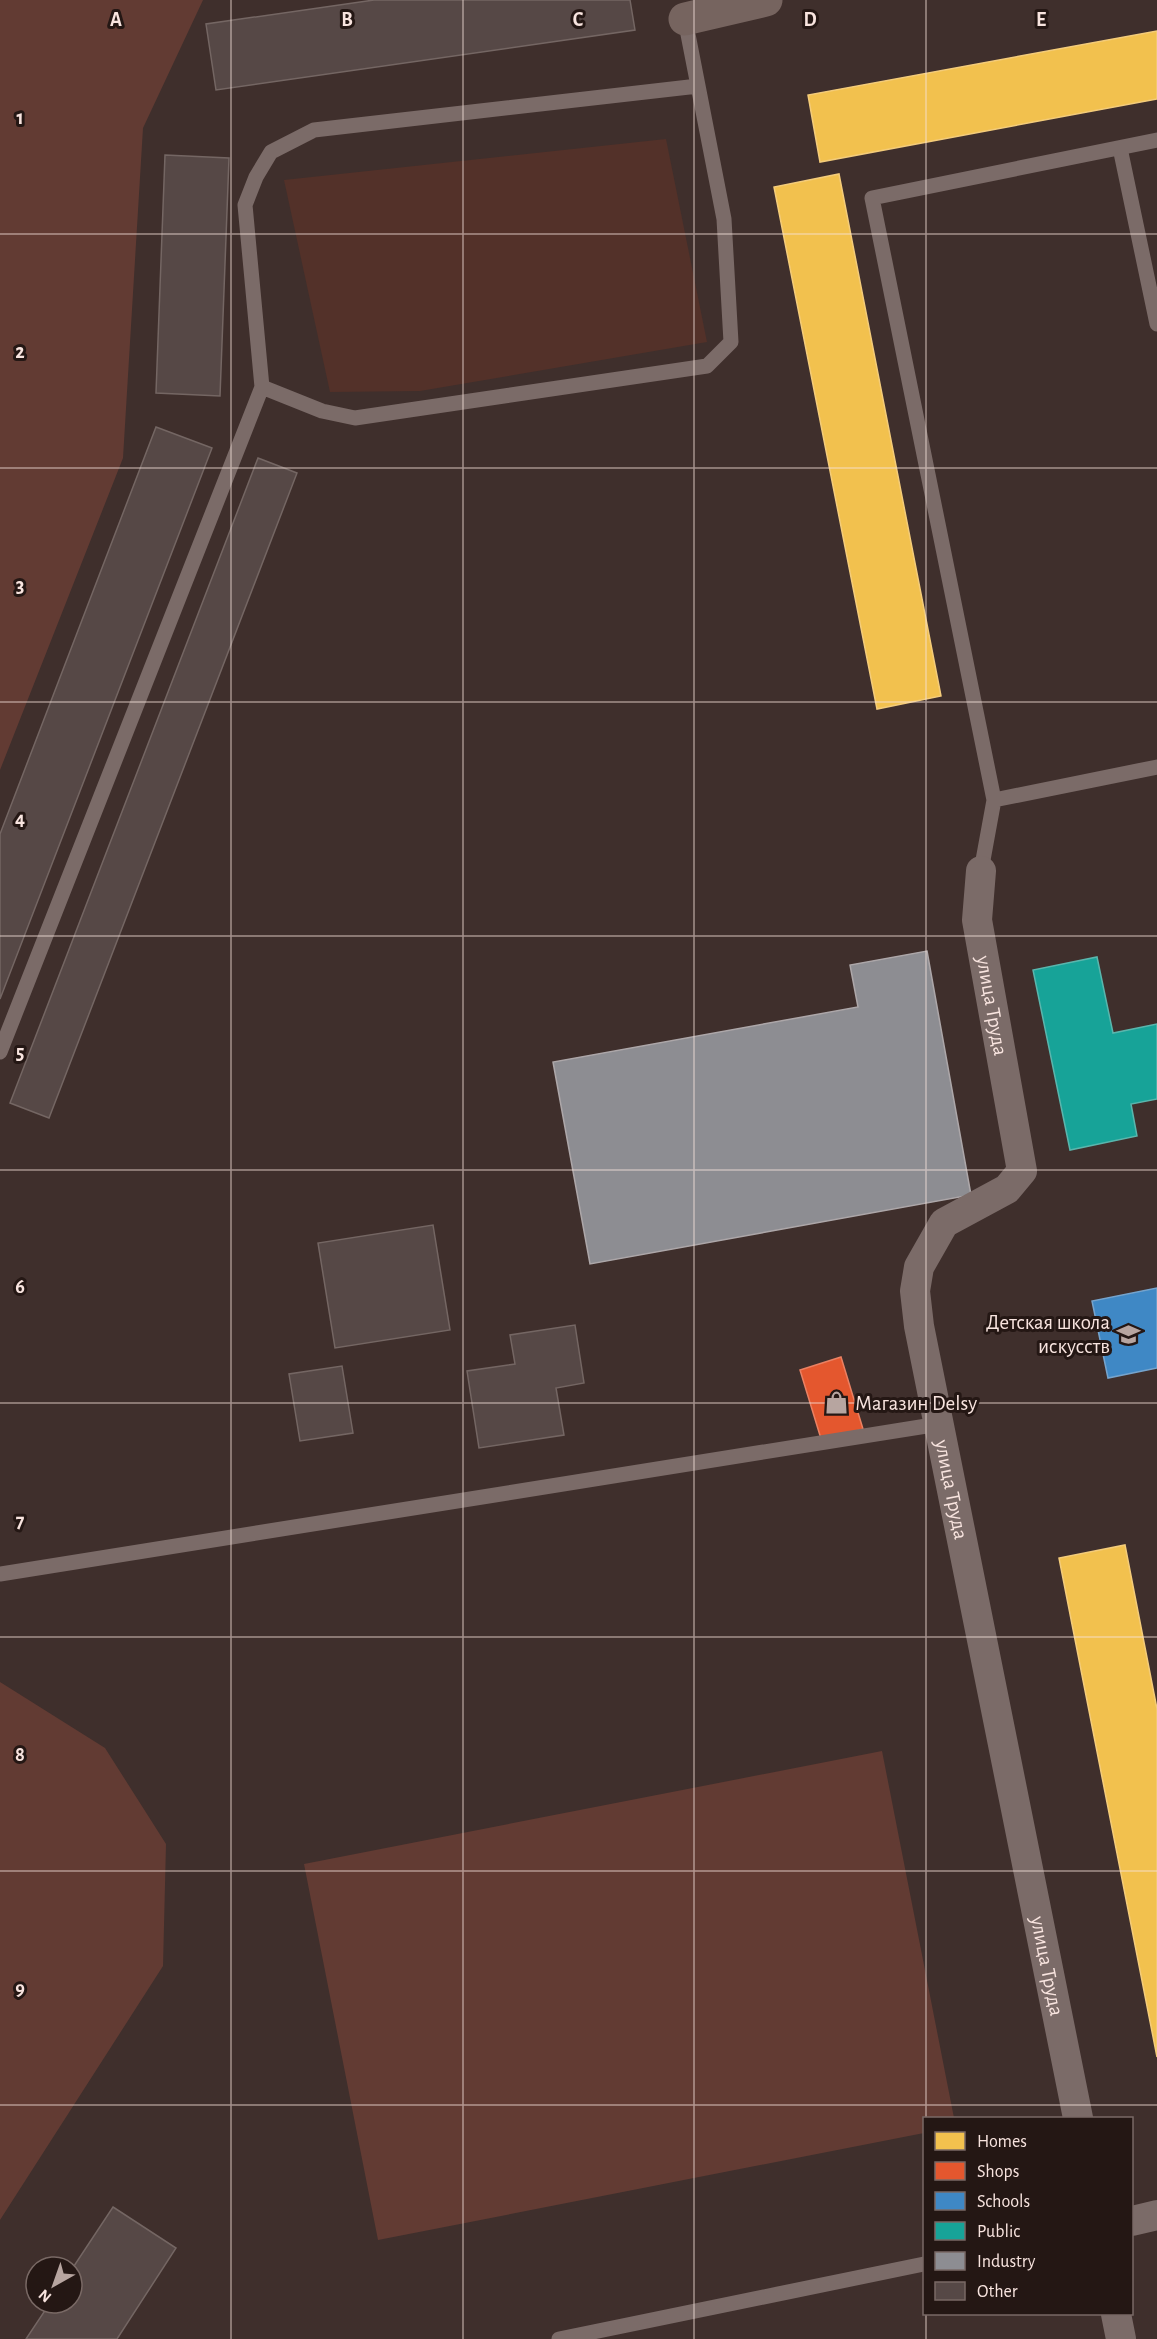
<svg xmlns="http://www.w3.org/2000/svg" width="1157" height="2339" font-family="'Alegreya Sans',sans-serif">
<style>
.built{fill:#533129}
.green{fill:#623b33}
.homes{fill:#f2c14e;stroke:#f4cc7a;stroke-width:1.5}
.shops{fill:#e4572e;stroke:#ea8163;stroke-width:1.5}
.schools{fill:#3f88c5;stroke:#76a4cd;stroke-width:1.5}
.public{fill:#17a398;stroke:#5ab6ad;stroke-width:1.5}
.industry{fill:#8d8d92;stroke:#ada7a9;stroke-width:1.5}
.building{fill:#564846;stroke:#746663;stroke-width:1.5}
.lines{fill:none;stroke-linecap:round;stroke-linejoin:round}
.lane{stroke:#7b6b68;stroke-width:15}
.street{stroke:#7b6b68;stroke-width:30}
.secondary{stroke:#76645f;stroke-width:33}
.grid{fill:none;stroke:#f8e4df;stroke-width:1.5;stroke-opacity:0.55}
.labels{text-anchor:middle;stroke-width:6;stroke-linejoin:round;paint-order:stroke}
.street-label{font-size:21px;fill:#f8e4df;stroke:#241714}
.poi-label{font-size:21px;fill:#f8e4df;stroke:#241714;text-anchor:end}
.grid-label{font-size:20px;text-anchor:middle;font-weight:bold;fill:#f8e4df;stroke:#241714;stroke-width:6;stroke-linejoin:round;paint-order:stroke}
</style>
<rect width="100%" height="100%" fill="#3f2f2c"/>
<path class="built" d="M666,139L707,342L420,391L330,392L284,180Z"/>
<path class="green" d="M0,0H203L143,128L123,458L0,770Z
M0,1682L105,1748L166,1844L163,1966L0,2220Z
M882,1751L954,2118H924V2133L378,2240L304,1864Z"/>
<path class="homes" d="M1157,31V99L820,162L808,95Z
M839,174L941,696L877,709L774,187Z
M1125,1545L1157,1709V2057L1059,1558Z"/>
<path class="shops" d="M841,1357L863,1429L822,1442L800,1370Z"/>
<path class="schools" d="M1157,1288V1368L1108,1378L1092,1301Z"/>
<path class="public" d="M1097,957L1113,1033L1157,1024V1099L1131,1104L1137,1136L1070,1150L1033,970Z"/>
<path class="industry" d="M927,951L971,1195L590,1264L553,1062L858,1007L850,965Z"/>
<path class="building" d="M374,0H630L635,30L216,90L206,24Z
M165,155L229,158L220,396L156,393Z
M156,427L212,448L0,999V834Z
M258,458L297,473L49,1118L10,1103Z
M433,1225L450,1330L335,1348L318,1243Z
M575,1325L584,1383L556,1388L564,1435L479,1448L467,1371L515,1364L510,1335Z
M342,1366L353,1433L300,1441L289,1374Z
M113,2207L176,2248L117,2339H26L50,2303H72V2269Z"/>
<g class="lines">
<path class="lane" d="M685,19L724,219L731,342L707,366L355,418L322,411L262,387L245,205L256,177L271,152L314,130L698,86
M1120,148L1157,324
M994,800L872,198L1157,140
M981,871L994,800L1157,767
M0,1052L262,387
M0,1574L939,1424
M559,2339L924,2264"/>
<g class="street">
<path id="s1" d="M981,871L977,920L1022,1171L1007,1189L944,1223L919,1267L915,1291L919,1326L1078,2118"/>
<path d="M1132,2221L1157,2215"/>
<path d="M1116,2314L1121,2339"/>
</g>
<path class="secondary" d="M685,19L766,0"/>
</g>
<path class="grid" d="M231,0V2339M463,0V2339M694,0V2339M926,0V2118M0,234H1157M0,468H1157M0,702H1157M0,936H1157M0,1170H1157M0,1403H1157M0,1637H1157M0,1871H1157M0,2105H1157M926,2314V2339"/>
<defs>
<symbol id="school-bare" viewBox="-9 -9 18 18"><path d="M0-5L7-2L0 1L-7-2ZM-4 1L0 2.5L4 1V4Q0 6-4 4Z" fill="#b7a5a0" stroke="#241714" stroke-width="2.5" paint-order="stroke"/></symbol>
<symbol id="shop-bare" viewBox="-9 -9 18 18"><path d="M-5-2.5h2.3a2.7 3.5 0 0 1 5.4 0H5L5.5 6h-11ZM-1.5-2.5h3a1.5 2.3 0 0 0-3 0Z" fill="#b7a5a0" stroke="#241714" stroke-width="2.5" paint-order="stroke"/></symbol>
</defs>
<g fill-rule="evenodd">
<use href="#school-bare" x="1112" y="1318" width="33" height="33"/>
<use href="#shop-bare" x="820" y="1386" width="33" height="33"/>
</g>
<g class="labels">
<g class="street-label">
<text dy="7" stroke="none"><textPath href="#s1" startOffset="136">улица Труда</textPath></text>
<text dy="7" stroke="none"><textPath href="#s1" startOffset="676">улица Труда</textPath></text>
<text dy="7" stroke="none"><textPath href="#s1" startOffset="1162">улица Труда</textPath></text>
</g>
<g class="poi-label">
<text x="1110" y="1329">Детская школа<tspan x="1110" dy="24">искусств</tspan></text>
<text x="855" y="1410" text-anchor="start">Магазин Delsy</text>
</g>
</g>
<g class="grid-label">
<text x="116" y="26">A</text>
<text x="347" y="26">B</text>
<text x="578" y="26">C</text>
<text x="810" y="26">D</text>
<text x="1041" y="26">E</text>
<text x="20" y="124">1</text>
<text x="20" y="358">2</text>
<text x="20" y="592">3</text>
<text x="20" y="825">4</text>
<text x="20" y="1059">5</text>
<text x="20" y="1293">6</text>
<text x="20" y="1527">7</text>
<text x="20" y="1761">8</text>
<text x="20" y="1995">9</text>
</g>
<rect x="923" y="2117" width="210" height="198" fill="#241714" stroke="#796965" stroke-width="1.5"/>
<rect x="935" y="2132" width="30" height="18" fill="#f2c14e" stroke="#796965" stroke-width="1.5"/>
<text x="977" y="2147" font-size="18" fill="#f8e4df">Homes</text>
<rect x="935" y="2162" width="30" height="18" fill="#e4572e" stroke="#796965" stroke-width="1.5"/>
<text x="977" y="2177" font-size="18" fill="#f8e4df">Shops</text>
<rect x="935" y="2192" width="30" height="18" fill="#3f88c5" stroke="#796965" stroke-width="1.5"/>
<text x="977" y="2207" font-size="18" fill="#f8e4df">Schools</text>
<rect x="935" y="2222" width="30" height="18" fill="#17a398" stroke="#796965" stroke-width="1.5"/>
<text x="977" y="2237" font-size="18" fill="#f8e4df">Public</text>
<rect x="935" y="2252" width="30" height="18" fill="#8d8d92" stroke="#796965" stroke-width="1.5"/>
<text x="977" y="2267" font-size="18" fill="#f8e4df">Industry</text>
<rect x="935" y="2282" width="30" height="18" fill="#564846" stroke="#796965" stroke-width="1.5"/>
<text x="977" y="2297" font-size="18" fill="#f8e4df">Other</text>
<g transform="translate(54 2285) rotate(220)"><circle r="28" fill="#241714" stroke="#796965" stroke-width="1.5"/>
<path d="M0-4.5L10 22L0 15L-10 22Z" fill="#b7a5a0"/>
<text y="-9" font-size="16" font-weight="bold" text-anchor="middle" fill="#f8e4df">N</text>
</g>
</svg>
